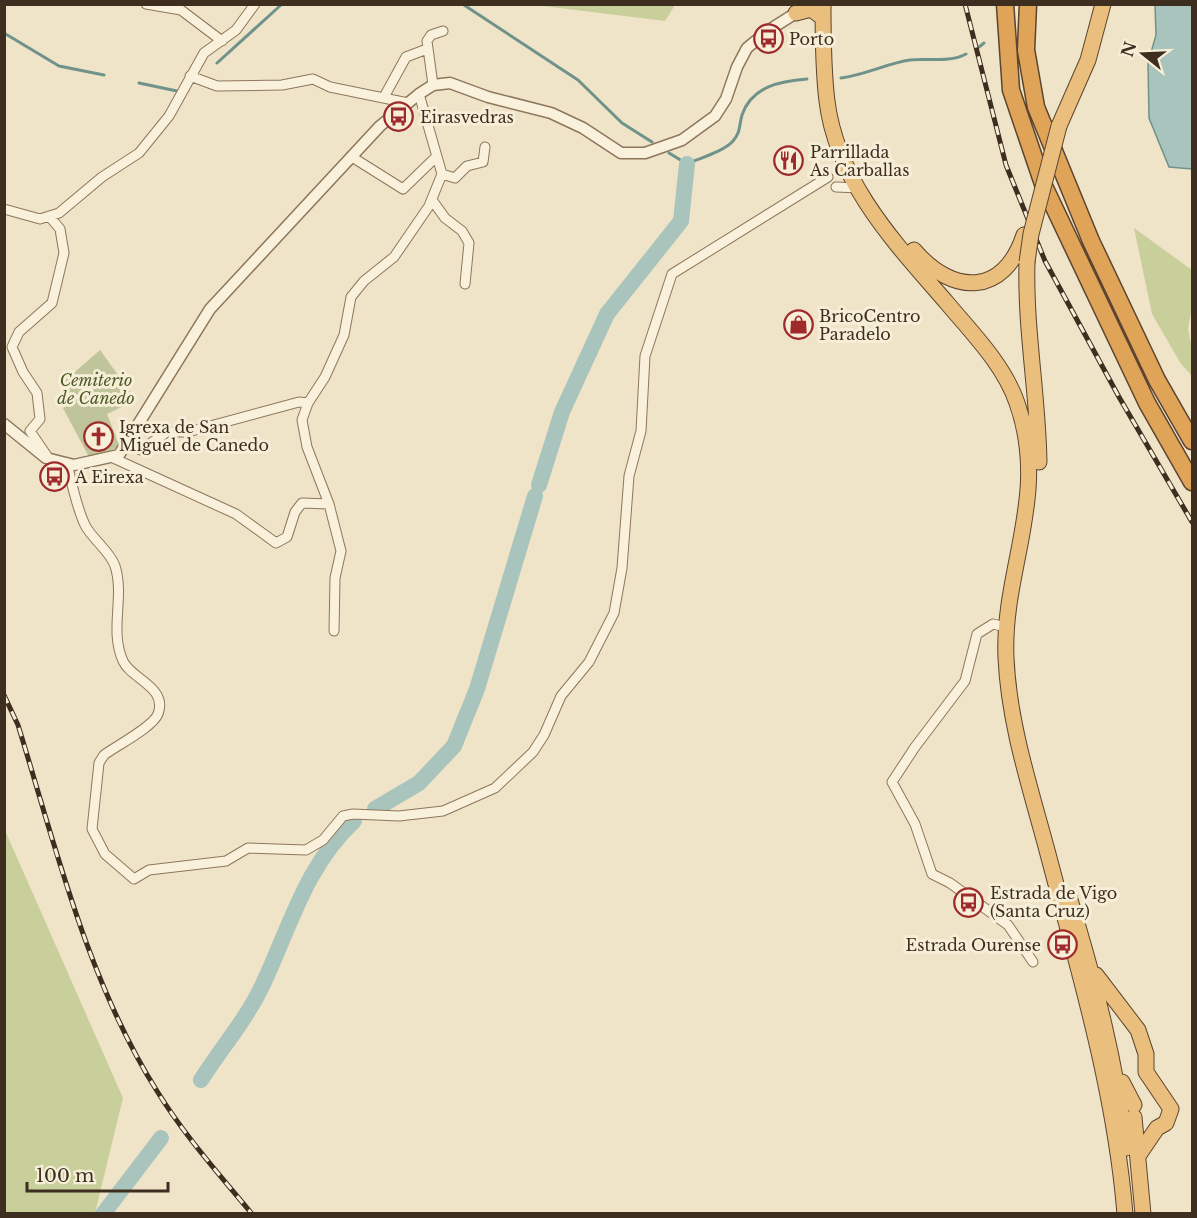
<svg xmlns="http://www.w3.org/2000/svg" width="1197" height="1218" font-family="'Libre Baskerville',serif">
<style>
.green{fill:#c9cf9b}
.cemetery{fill:#bfc49a}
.water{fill:#a9c4bc;stroke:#6f938a;stroke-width:1.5}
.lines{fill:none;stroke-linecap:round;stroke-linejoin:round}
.stream{stroke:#6f938a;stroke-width:3}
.river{stroke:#a9c4bc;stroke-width:16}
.minor-casing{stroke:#8d765c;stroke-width:11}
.tertiary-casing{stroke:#8d765c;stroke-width:13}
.trunk-casing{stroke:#5b4430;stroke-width:17}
.motorway-casing{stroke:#5b4430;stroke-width:19}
.minor{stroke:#faf1dc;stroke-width:9}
.tertiary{stroke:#faf1dc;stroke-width:10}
.trunk{stroke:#eabe7c;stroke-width:15}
.motorway{stroke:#e0a458;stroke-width:16}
.rail-casing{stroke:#3d2e20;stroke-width:5}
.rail{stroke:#f7eed8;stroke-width:3;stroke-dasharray:9;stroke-linecap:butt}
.trunk-bridge-casing{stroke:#5b4430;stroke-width:17;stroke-linecap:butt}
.trunk-bridge{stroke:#eabe7c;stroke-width:15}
.labels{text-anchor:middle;stroke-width:6;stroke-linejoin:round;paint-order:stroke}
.poi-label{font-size:16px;fill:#3d2e20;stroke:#f7eed8;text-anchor:start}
.park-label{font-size:16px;font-style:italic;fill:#4d5a26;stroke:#f7eed8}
</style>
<rect width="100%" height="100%" fill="#f0e4c8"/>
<path class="green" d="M535,5H675L665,21Z
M1134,228L1192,270V307L1188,329L1192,348V376L1181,364L1152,314Z
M4,828L123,1098L95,1213H5Z"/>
<path class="cemetery" d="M100,350L136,400L107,414L120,447L89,457L63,408L69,404L61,384Z"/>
<path class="water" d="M1155,5H1192V169L1169,167L1149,118L1148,63L1156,35Z"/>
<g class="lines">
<path class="stream" d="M464,5L578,80L622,123L652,142
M4,33L59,66L104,75
M979,47L984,43
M217,63L282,4
M841,78C865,75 888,63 910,60C929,58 949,63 966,54
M139,83L177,91
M669,153L687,164C700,158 723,152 733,141C741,132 739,125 742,115C752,86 781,81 807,79"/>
<path class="river" d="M539,485L562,412L607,314L681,221L687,164
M375,809L419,783L454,746L477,689L535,496
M201,1080C220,1050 248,1017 263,984C290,927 306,865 354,821
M103,1214L161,1138"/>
<defs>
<path id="minor" d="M146,4L181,10L222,41
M190,76L217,86L282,85L313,79L330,87L408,103
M433,85L427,41L431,35L443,31
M384,97L406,57L427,49
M352,157L403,189L437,156
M442,174L455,178L467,166L483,162L485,147
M836,187L860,188
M432,200L445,218L462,231L469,243L465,284
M4,209L40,219L59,213L102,177L139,153L169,116L204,53L236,30L255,4
M128,444L141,450L167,432H188L299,402L308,403
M47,456L30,431L40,419L37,393L23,372L12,347L19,332L52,303L64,253L60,229L49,216
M111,457L236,514L276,543L287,537L295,512L302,503L329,504
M67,463C72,484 76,506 85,525C92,539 110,551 115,566C125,597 109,630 123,661C131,679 168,687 158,714C153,727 116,746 104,755L99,763L92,829L105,854L134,879L149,870L226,861L248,848L306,850L323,840L343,816L353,814L399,816L443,811L495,788L533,752L544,735L561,696L589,662L614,613L622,568L629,476L641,431L645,356L672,274L828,177
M1006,627L993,624L977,634L965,681L915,747L892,782L915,824L932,874L950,883L1008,925L1033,962
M334,631L335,578L341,551L329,504L307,447L302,420L308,403L325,377L344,335L351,297L364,281L394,257L429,206L442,174L419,94"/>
<path id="tertiary" d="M4,424L46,458L74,465L119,455L210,309L380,126L419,94L433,85L450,83L488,97L551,113L583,128L621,153H645L682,140L715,116L726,99L737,67L747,48L769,30L796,13"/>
<path id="trunk" d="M823,4C823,36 823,70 827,101C837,183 896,244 947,303C973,334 1004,365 1017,403C1050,496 1002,569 1006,658C1009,725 1031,790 1048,854C1079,972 1115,1091 1125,1214
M796,13L811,9L823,18
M1059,126L1088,60L1103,4
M914,250C953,296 1004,296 1024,235
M1027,262C1025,329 1038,395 1039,462
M1070,900C1095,982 1116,1063 1126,1148
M1096,975L1138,1030L1146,1054V1072L1171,1109L1166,1123L1157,1128L1138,1156
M1122,1082L1134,1105
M1134,1117L1143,1214"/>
<path id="motorway" d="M1005,4L1011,90L1043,184L1147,403L1192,482
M1028,4L1026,50L1036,107L1091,241L1157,380L1192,441"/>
</defs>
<use href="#minor" class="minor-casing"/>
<use href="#tertiary" class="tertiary-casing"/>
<use href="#trunk" class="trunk-casing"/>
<use href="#motorway" class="motorway-casing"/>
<use href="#minor" class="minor"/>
<use href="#tertiary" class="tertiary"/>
<use href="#trunk" class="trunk"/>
<use href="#motorway" class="motorway"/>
<defs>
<path id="rail" d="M965,4L1006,165L1045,261L1119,397L1192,522
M4,695L18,725C56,848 88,982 157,1091C184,1135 219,1174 252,1214"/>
</defs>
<use href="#rail" class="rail-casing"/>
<use href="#rail" class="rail"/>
<defs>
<path id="trunk-bridge" d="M1027,262L1031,234L1059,126"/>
</defs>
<use href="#trunk-bridge" class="trunk-bridge-casing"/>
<use href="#trunk-bridge" class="trunk-bridge"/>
</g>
<defs>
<symbol id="bus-ring" viewBox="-11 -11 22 22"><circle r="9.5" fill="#f7eed8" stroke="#9e2a2b" stroke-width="1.5"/><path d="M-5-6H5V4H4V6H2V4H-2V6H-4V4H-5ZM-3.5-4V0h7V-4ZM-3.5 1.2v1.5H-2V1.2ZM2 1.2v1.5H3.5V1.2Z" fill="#9e2a2b"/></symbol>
<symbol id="restaurant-ring" viewBox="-11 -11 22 22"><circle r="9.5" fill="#f7eed8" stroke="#9e2a2b" stroke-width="1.5"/><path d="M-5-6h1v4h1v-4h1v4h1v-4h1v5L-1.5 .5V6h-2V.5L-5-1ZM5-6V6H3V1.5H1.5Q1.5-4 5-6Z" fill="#9e2a2b"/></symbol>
<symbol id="shop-ring" viewBox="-11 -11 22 22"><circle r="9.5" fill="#f7eed8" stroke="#9e2a2b" stroke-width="1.5"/><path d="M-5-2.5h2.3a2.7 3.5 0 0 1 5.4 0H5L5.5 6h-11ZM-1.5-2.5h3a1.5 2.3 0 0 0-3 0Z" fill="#9e2a2b"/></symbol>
<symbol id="church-ring" viewBox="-11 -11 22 22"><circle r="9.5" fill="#f7eed8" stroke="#9e2a2b" stroke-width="1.5"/><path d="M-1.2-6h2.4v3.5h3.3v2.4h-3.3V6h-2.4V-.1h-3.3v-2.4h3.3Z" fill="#9e2a2b"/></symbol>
</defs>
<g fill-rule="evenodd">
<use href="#bus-ring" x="752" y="22" width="33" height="33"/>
<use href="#bus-ring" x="382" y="100" width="33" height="33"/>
<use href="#restaurant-ring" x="772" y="144" width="33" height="33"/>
<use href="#shop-ring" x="782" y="308" width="33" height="33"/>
<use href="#church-ring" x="82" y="420" width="33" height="33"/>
<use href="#bus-ring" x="38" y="460" width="33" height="33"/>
<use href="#bus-ring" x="952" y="886" width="33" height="33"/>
<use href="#bus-ring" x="1046" y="928" width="33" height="33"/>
</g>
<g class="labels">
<g class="poi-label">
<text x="789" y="45">Porto</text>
<text x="420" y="123">Eirasvedras</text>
<text x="810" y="158">Parrillada<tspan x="810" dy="18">As Carballas</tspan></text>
<text x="819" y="322">BricoCentro<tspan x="819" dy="18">Paradelo</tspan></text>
<text x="119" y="433">Igrexa de San<tspan x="119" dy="18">Miguel de Canedo</tspan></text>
<text x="75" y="483">A Eirexa</text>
<text x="990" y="899">Estrada de Vigo<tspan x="990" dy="18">(Santa Cruz)</tspan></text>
<text x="1041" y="951" text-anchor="end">Estrada Ourense</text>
</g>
<g class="park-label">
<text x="96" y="386">Cemiterio<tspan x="96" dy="18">de Canedo</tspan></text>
</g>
</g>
<rect width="1197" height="1218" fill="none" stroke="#3d2e20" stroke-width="12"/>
<g transform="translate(1143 54) rotate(288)" stroke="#f7eed8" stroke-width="4.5" paint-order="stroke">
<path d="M0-4.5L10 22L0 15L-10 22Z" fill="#3d2e20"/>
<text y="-9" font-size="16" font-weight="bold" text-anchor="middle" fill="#3d2e20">N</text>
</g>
<path d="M27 1182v9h141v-9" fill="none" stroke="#3d2e20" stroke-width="3"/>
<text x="36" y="1182" font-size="18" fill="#3d2e20" stroke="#f7eed8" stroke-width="4.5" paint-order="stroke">100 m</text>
</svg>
